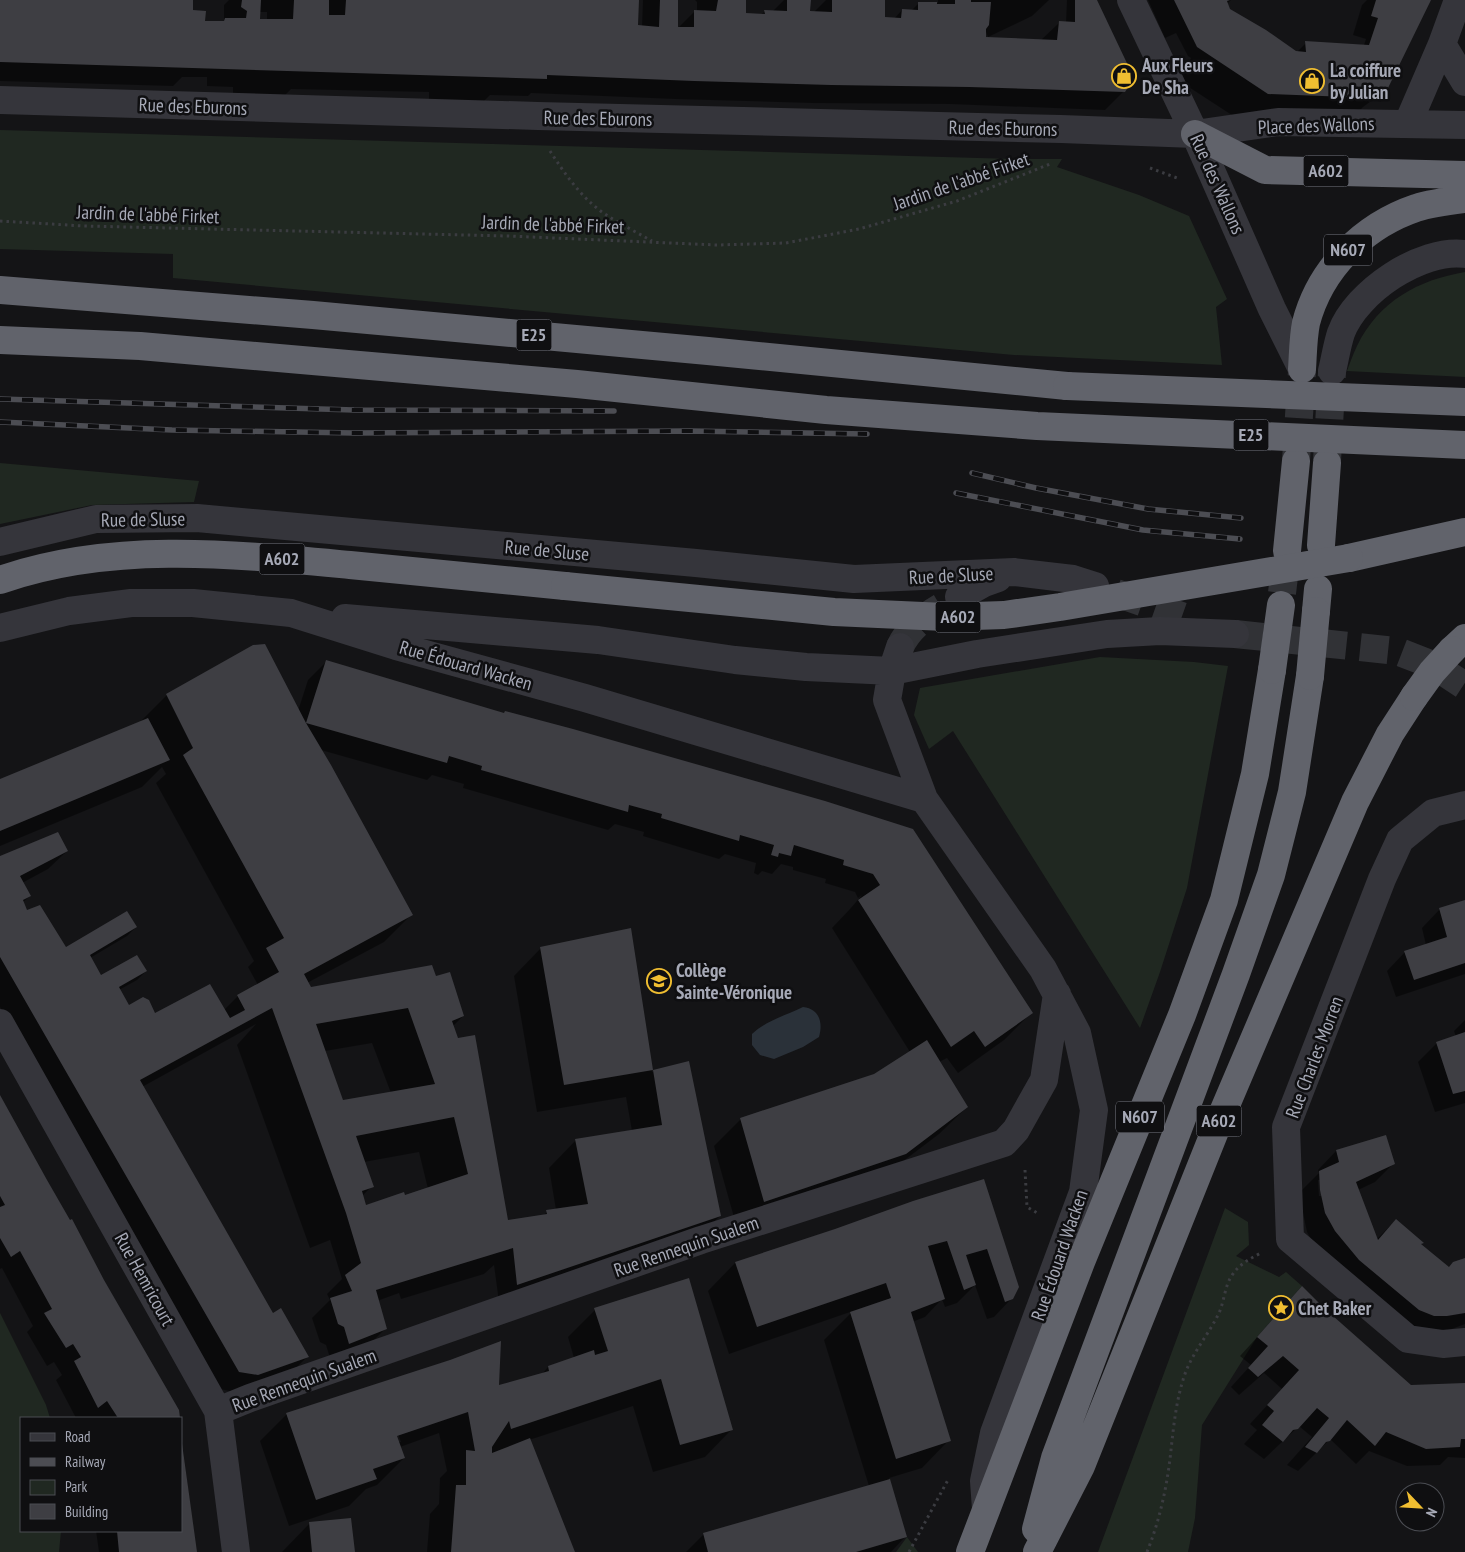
<svg xmlns="http://www.w3.org/2000/svg" width="1465" height="1552" font-family="'PT Sans Narrow',sans-serif">
<style>
.green{fill:#202821}
.water{fill:#2a3139}
.shadow{fill:#0007;fill-rule:evenodd}
.building{fill:#3e3e43;fill-rule:evenodd}
.lines{fill:none;stroke-linecap:round;stroke-linejoin:round}
.street-tunnel{stroke:#313236;stroke-width:28;stroke-dasharray:28 14;stroke-linecap:butt}
.highway-tunnel{stroke:#313236;stroke-width:28;stroke-dasharray:28 14;stroke-linecap:butt}
.path{stroke:#3b3c41;stroke-width:3;stroke-dasharray:2.5 4;stroke-linecap:butt}
.street{stroke:#35353b;stroke-width:28}
.highway{stroke:#61636b;stroke-width:28}
.rail-casing{stroke:#4c4d53;stroke-width:5.5}
.rail{stroke:#0f0f11;stroke-width:4;stroke-dasharray:11;stroke-linecap:butt}
.highway-bridge{stroke:#61636b;stroke-width:28}
.labels{text-anchor:middle;stroke-width:5;stroke-linejoin:round;paint-order:stroke}
.shield{fill:#0f0f11;stroke:#797b84;stroke-width:1}
.shield-label{font-size:18px;font-weight:bold;fill:#a6a9b6}
.poi-label{font-size:19px;font-weight:bold;fill:#a6a9b6;stroke:#0f0f11;text-anchor:start}
.street-label{font-size:19px;fill:#a6a9b6;stroke:#0f0f11}
</style>
<rect width="100%" height="100%" fill="#141416"/>
<path class="green" d="M0,130L1013,159H1062L1057,167L1139,195L1189,216L1227,299L1216,307L1222,365L1014,355L173,278V254L0,249Z
M1465,272V377L1347,371C1350,363 1353,354 1357,346C1379,301 1418,280 1465,272Z
M0,463L199,481L194,502L92,505L0,524Z
M1100,657L1194,662L1228,666L1187,888L1160,972L1140,1028L953,731L929,749L914,715L920,688Z
M1225,1208L1248,1222L1249,1245L1236,1256L1279,1277L1286,1272L1302,1286L1257,1337L1202,1425L1195,1518L1188,1552H1098Z
M0,1313L46,1405L50,1418H21V1531H61L59,1552H0Z
M907,1537L918,1552H896Z"/>
<path class="water" d="M803,1007C820,1009 823,1023 819,1037L803,1047L774,1059L760,1055L752,1045V1034C767,1020 785,1016 803,1007Z"/>
<path class="shadow" d="M0,0H192V13L204,22L222,23L224,21V5L229,0H638L637,27H642L643,0H677L676,30L695,11H697V2L695,0H744V14L761,15L765,11L772,12L784,0H809V12H814L826,0H884V19H894L902,10L911,11L919,3H938V0H1049L1032,16L988,37L985,29L984,39L1041,40L1059,23H1066L1067,0H1096L1124,91L1105,110L950,104L812,103L675,99L531,93L528,96L490,95L482,103L429,101V92L291,89L282,98L233,96V87L207,86V77H182L173,86L0,81ZM259,12H267V20L259,22Z
M1148,0H1231L1227,4L1229,10L1296,53L1306,43L1364,45L1366,39L1353,35L1362,5L1367,0H1430L1387,88L1382,93V91L1368,100L1369,102L1378,96L1363,107L1354,116L1241,121L1178,80L1191,58L1188,56L1176,33L1165,38Z
M327,661L503,714L824,802L1031,1013L1004,1040L958,1073L947,1058L939,1062L967,1107L939,1134L877,1181L737,1228L714,1146L741,1119L874,1075L910,1052L832,928L850,909L862,895L858,898L855,892L825,883L826,879L793,870V867L781,864L772,874L762,871L758,875L754,873L756,863L725,854L719,859L643,836L644,832L615,824L608,830L463,788L464,784L432,775L427,780L321,750L411,915L384,942L307,983L310,989L435,978L463,1016L453,1026L507,1222L543,1216L547,1212L556,1210L549,1168L576,1140L632,1131L626,1097L537,1112L514,976L541,948L630,930L652,1072L688,1062L720,1216L692,1243L499,1302L494,1265L484,1274L401,1299L399,1293L377,1301L386,1328L367,1347L331,1361L326,1345L320,1342L312,1318L330,1300L327,1294L342,1279L330,1240L310,1248L237,1045L256,1024L142,1087L273,1314L307,1357L289,1375L239,1393L220,1389L0,1007V858L67,851L48,869L22,883L30,896L22,903L26,912L65,950L136,927L127,936L90,958L100,976L146,971L137,980L119,990L129,1007L149,1017L224,1010L238,996L258,985L248,967L254,961L156,783L166,774L162,767L142,787L0,846V780L140,722L167,695L298,711L308,680ZM372,1043L391,1093L343,1102L325,1051ZM419,1152L428,1189L360,1210L362,1196L372,1186L364,1162Z
M1465,901V974L1396,997L1387,971L1405,952L1426,945L1422,928L1440,909Z
M1465,1020V1103L1435,1112L1418,1062L1437,1043L1456,1037L1454,1031Z
M0,1099L178,1410L179,1418H76L56,1380L62,1375L54,1362L47,1366L27,1332L33,1326L2,1268L0,1269Z
M1385,1137L1393,1164L1375,1182L1358,1190L1376,1240L1396,1220L1422,1243L1420,1245L1449,1268L1465,1259V1324L1449,1330L1416,1334L1317,1249L1307,1232L1302,1208L1301,1191L1319,1173L1318,1170L1336,1151ZM1318,1180H1321L1322,1196H1319Z
M966,1186L1012,1298L994,1317L987,1319L975,1285L957,1303L945,1307L942,1299L925,1317L912,1322L949,1440L922,1468L889,1478L906,1536L891,1552H686L704,1534L869,1486L824,1340L853,1311L729,1354L708,1291L735,1263Z
M688,1280L732,1429L705,1457L653,1472L633,1406L529,1440L574,1552H427L430,1514L439,1504L440,1478L447,1471L439,1433L400,1447L404,1458L377,1485L366,1489L349,1506L289,1526L260,1441L287,1414L449,1362V1363L499,1343L498,1387L542,1374L548,1367L574,1358L568,1337L595,1310ZM381,1394H383L401,1442H398Z
M1302,1288L1323,1309L1411,1386L1465,1385V1458L1448,1457L1440,1465L1407,1466L1369,1451L1356,1464L1330,1439L1298,1471L1287,1465L1312,1437L1299,1426L1264,1459L1244,1444L1257,1430L1250,1424L1282,1389L1264,1373L1239,1395L1231,1387L1251,1365L1240,1356Z
M181,1434L196,1552H99L96,1531H181Z
M309,1524L353,1552H282Z"/>
<path class="building" d="M0,0H193V10L206,11L205,21H224L225,18H246L247,11L241,7L242,0H261L260,19H293L294,0H329V15H345L346,0H639L638,25L659,27L660,0H678V27H694V10L716,11L718,0H746V13L765,14L764,10L787,11V0H811L810,11L832,12V0H885V17L901,18L902,9L918,10V2H937V4H955V0H971V2H991L989,25L986,29V37L1057,40L1059,21L1075,22V0H1097L1134,78L1125,92L969,87L831,85L694,81L547,75V79L0,62Z
M1174,0H1230L1227,1L1230,9L1266,30L1296,51L1306,52L1305,41L1369,45L1378,18L1371,16L1376,0H1431L1388,88L1374,98L1268,94L1197,47Z
M265,644L306,723L326,660L504,713L505,711L573,729L825,801L913,829L1033,1013L985,1047L974,1031L951,1047L858,900L880,885L873,874L843,865L844,860L794,845L791,856L779,853L778,857L771,855L774,845L740,835L739,841L661,818L662,814L629,805L628,812L481,770L482,766L449,756L447,763L306,723L331,765L413,915L304,974L311,987L432,965L436,976L450,972L464,1016L452,1021L458,1038L475,1035L508,1220L547,1214L546,1210L588,1204L575,1139L662,1125L653,1070L564,1085L540,947L631,928L653,1070L689,1061L721,1216L517,1285L513,1248L376,1290L387,1329L349,1344L344,1327L338,1324L330,1298L352,1291L345,1275L361,1263L346,1213L272,1008L140,1080L273,1313L281,1308L309,1357L258,1375L239,1372L0,957V856L58,832L68,851L20,876L31,896L23,900L27,910L40,905L66,947L127,911L137,927L90,955L101,975L137,955L147,971L119,987L129,1005L143,997L149,1000L155,1013L210,984L230,1018L245,1010L237,995L279,972L266,948L284,938L183,755L193,748L166,694L253,645ZM408,1008L435,1084L343,1100L316,1024ZM454,1117L468,1174L405,1195L404,1192L366,1205L362,1191L374,1187L356,1136Z
M148,718L170,760L0,831V779Z
M1465,900V963L1414,980L1404,951L1447,937L1439,908Z
M1465,1032V1091L1453,1094L1436,1042Z
M927,1040L968,1107L906,1154L764,1202L740,1118L874,1074Z
M0,1095L47,1180L70,1220L72,1219L104,1280L179,1410L180,1418H118L107,1401L98,1408L74,1361L81,1357L73,1344L66,1348L44,1313L52,1309L20,1251L11,1257L0,1238V1207L5,1205L0,1196Z
M1386,1135L1395,1164L1356,1182L1378,1240L1396,1219L1424,1243L1421,1244L1449,1267L1453,1262L1465,1258V1313L1447,1316H1434L1419,1310L1359,1260L1335,1231L1325,1213L1320,1190L1319,1171L1339,1162L1336,1150Z
M984,1179L1019,1287L1013,1299L1005,1302L987,1249L966,1255L976,1285L964,1290L947,1241L928,1246L945,1299L911,1312L951,1441L896,1459L850,1312L891,1298L886,1283L757,1327L735,1262L835,1229L913,1201Z
M689,1278L733,1430L680,1445L661,1379L511,1429L509,1421L492,1447V1453L530,1438L575,1552H451L456,1485H466V1450L475,1451L468,1412L397,1436L405,1458L373,1469L377,1479L316,1500L286,1413L450,1360L501,1341L499,1385L549,1371L548,1366L594,1350L595,1355L608,1351L594,1308Z
M1302,1286L1324,1308L1411,1385L1465,1383V1439H1461L1460,1447L1426,1449L1386,1432L1375,1446L1347,1420L1330,1441L1326,1442L1317,1453L1305,1447L1329,1418L1317,1408L1298,1429L1293,1430L1283,1442L1262,1425L1274,1411L1267,1405L1299,1370L1283,1356L1258,1377L1248,1368L1268,1346L1257,1337Z
M181,1436L197,1552H119L117,1531H181Z
M890,1479L907,1537L856,1552H708L703,1533Z
M351,1518L355,1552H312L309,1522Z"/>
<g class="lines">
<path class="street-tunnel" d="M1116,593L1193,620
M1235,634L1397,651L1433,665L1465,686
M900,647C908,629 924,617 941,607"/>
<path class="highway-tunnel" d="M1296,460L1302,371
M1327,461L1332,372
M1282,593L1287,551"/>
<path class="path" d="M550,151C565,174 580,196 602,212C618,223 636,232 652,241
M1150,168L1177,178
M0,221L84,226L508,236L717,245L786,243L859,229L957,201L1050,164
M1025,1170L1027,1207L1039,1214
M909,1552L949,1478
M1147,1552C1159,1522 1166,1491 1170,1459C1173,1433 1175,1406 1183,1380C1190,1355 1208,1336 1219,1313C1224,1302 1225,1286 1231,1277C1238,1265 1249,1259 1261,1253"/>
<path class="street" d="M1131,0L1195,134L1272,309L1302,369
M1442,44L1465,82
M0,100L538,116L1061,129L1195,134L1278,122L1465,125
M1408,123L1442,44L1458,0
M1332,371C1335,359 1337,345 1341,333C1356,292 1421,248 1465,254
M0,542L96,519L197,518L696,563L854,579L1014,572L1073,579L1095,586
M959,597L984,583L998,578
M345,618L598,640L735,660L806,667L892,671L977,654L1107,634L1160,631L1235,634
M0,628L69,611L131,603H193L291,613L396,646L585,698L924,799
M900,647L892,671L887,700L924,799L1043,969L1077,1033L1094,1110L1083,1192L994,1433L984,1481L986,1509
M1465,805L1433,813L1400,840L1382,879L1286,1127L1290,1239L1408,1339L1443,1344L1465,1342
M0,1023L218,1411L236,1552
M218,1411L250,1398L701,1240L1004,1143L1016,1130L1044,1080L1057,994"/>
<path class="highway" d="M1195,134L1265,170L1465,175
M0,290L313,315L708,351L1067,386
M1302,369C1303,355 1303,338 1306,323C1320,269 1363,226 1416,208C1432,203 1449,201 1465,199
M1321,545L1327,463
M1287,551L1296,461
M1349,558L1465,532
M0,580C112,541 234,554 350,565C422,572 493,579 565,586
M1316,611L1318,589
M1452,650L1465,638
M1036,1529L1055,1458L1236,974L1271,875L1292,792L1310,676
M970,1552L1081,1262L1182,1015L1224,900L1255,774L1272,670
M1037,1552L1081,1466L1215,1131L1355,802L1390,734L1414,697"/>
<defs>
<path id="rail" d="M0,399L354,410L614,411
M0,422L172,430L354,433L690,431L867,434
M972,473L1036,488L1148,509L1241,518
M956,493L1143,530L1240,539"/>
</defs>
<use href="#rail" class="rail-casing"/>
<use href="#rail" class="rail"/>
<path class="highway-bridge" d="M0,340L140,346L577,384L826,410L1037,426L1465,445
M1067,386L1465,402
M565,586L834,612L945,617L1004,615L1060,607L1349,558
M1272,670L1281,605
M1310,676L1316,611
M1414,697L1432,672L1452,650"/>
</g>
<defs>
<symbol id="shop-ring" viewBox="-11 -11 22 22"><circle r="9.5" fill="#0f0f11" stroke="#f0be31" stroke-width="1.5"/><path d="M-5-2.5h2.3a2.7 3.5 0 0 1 5.4 0H5L5.5 6h-11ZM-1.5-2.5h3a1.5 2.3 0 0 0-3 0Z" fill="#f0be31"/></symbol>
<symbol id="school-ring" viewBox="-11 -11 22 22"><circle r="9.5" fill="#0f0f11" stroke="#f0be31" stroke-width="1.5"/><path d="M0-5L7-2L0 1L-7-2ZM-4 1L0 2.5L4 1V4Q0 6-4 4Z" fill="#f0be31"/></symbol>
<symbol id="sight-ring" viewBox="-11 -11 22 22"><circle r="9.5" fill="#0f0f11" stroke="#f0be31" stroke-width="1.5"/><path d="M0-6L1.8-2.2L6-1.7L2.9 1.2L3.7 5.4L0 3.3L-3.7 5.4L-2.9 1.2L-6-1.7L-1.8-2.2Z" fill="#f0be31"/></symbol>
</defs>
<g fill-rule="evenodd">
<use href="#shop-ring" x="1110" y="62" width="28" height="28"/>
<use href="#shop-ring" x="1298" y="67" width="28" height="28"/>
<use href="#school-ring" x="645" y="967" width="28" height="28"/>
<use href="#sight-ring" x="1267" y="1294" width="28" height="28"/>
</g>
<g class="labels">
<g class="shield">
<rect x="1303.5" y="155.5" width="45" height="31" rx="4"/>
<rect x="1324" y="234.5" width="48" height="31" rx="4"/>
<rect x="516.5" y="319.5" width="35" height="31" rx="4"/>
<rect x="1233.5" y="419.5" width="35" height="31" rx="4"/>
<rect x="259.5" y="543.5" width="45" height="31" rx="4"/>
<rect x="935.5" y="601.5" width="45" height="31" rx="4"/>
<rect x="1116" y="1101.5" width="48" height="31" rx="4"/>
<rect x="1196.5" y="1105.5" width="45" height="31" rx="4"/>
</g>
<g class="shield-label">
<text x="1326" y="177">A602</text>
<text x="1348" y="256">N607</text>
<text x="534" y="341">E25</text>
<text x="1251" y="441">E25</text>
<text x="282" y="565">A602</text>
<text x="958" y="623">A602</text>
<text x="1140" y="1123">N607</text>
<text x="1219" y="1127">A602</text>
</g>
<g class="poi-label">
<text x="1142" y="72">Aux Fleurs<tspan x="1142" dy="22">De Sha</tspan></text>
<text x="1330" y="77">La coiffure<tspan x="1330" dy="22">by Julian</tspan></text>
<text x="676" y="977">Collège<tspan x="676" dy="22">Sainte-Véronique</tspan></text>
<text x="1298" y="1315">Chet Baker</text>
</g>
<g class="street-label">
<text transform="translate(193 106) rotate(2)" y="7">Rue des Eburons</text>
<text transform="translate(598 118) rotate(1)" y="7">Rue des Eburons</text>
<text transform="translate(1316 125) rotate(-2)" y="7">Place des Wallons</text>
<text transform="translate(1003 128) rotate(1)" y="7">Rue des Eburons</text>
<text transform="translate(961 181) rotate(-19)" y="7">Jardin de l'abbé Firket</text>
<text transform="translate(1218 184) rotate(66)" y="7">Rue des Wallons</text>
<text transform="translate(148 214) rotate(2)" y="7">Jardin de l'abbé Firket</text>
<text transform="translate(553 224) rotate(2)" y="7">Jardin de l'abbé Firket</text>
<text transform="translate(143 519) rotate(-1)" y="7">Rue de Sluse</text>
<text transform="translate(547 550) rotate(5)" y="7">Rue de Sluse</text>
<text transform="translate(951 575) rotate(-3)" y="7">Rue de Sluse</text>
<text transform="translate(466 665) rotate(16)" y="7">Rue Édouard Wacken</text>
<text transform="translate(1314 1057) rotate(-69)" y="7">Rue Charles Morren</text>
<text transform="translate(686 1246) rotate(-19)" y="7">Rue Rennequin Sualem</text>
<text transform="translate(1059 1255) rotate(-71)" y="7">Rue Édouard Wacken</text>
<text transform="translate(145 1279) rotate(61)" y="7">Rue Hemricourt</text>
<text transform="translate(304 1380) rotate(-20)" y="7">Rue Rennequin Sualem</text>
</g>
</g>
<rect x="20" y="1417" width="162" height="115" fill="#0f0f11" stroke="#4b4d53"/>
<rect x="30" y="1433" width="25" height="8" fill="#35353b" stroke="#4b4d53"/>
<text x="65" y="1442" font-size="15" fill="#a6a9b6">Road</text>
<rect x="30" y="1458" width="25" height="8" fill="#4c4d53" stroke="#4b4d53"/>
<text x="65" y="1467" font-size="15" fill="#a6a9b6">Railway</text>
<rect x="30" y="1480" width="25" height="15" fill="#202821" stroke="#4b4d53"/>
<text x="65" y="1492" font-size="15" fill="#a6a9b6">Park</text>
<rect x="30" y="1504" width="25" height="15" fill="#3e3e43" stroke="#4b4d53"/>
<text x="65" y="1517" font-size="15" fill="#a6a9b6">Building</text>
<g transform="translate(1420 1507) rotate(115)"><circle r="24" fill="#0f0f11" stroke="#4b4d53"/>
<path d="M0-4L9 19L0 12L-9 19Z" fill="#f0be31"/>
<text y="-8" font-size="14" font-weight="bold" text-anchor="middle" fill="#a6a9b6">N</text>
</g>
</svg>
